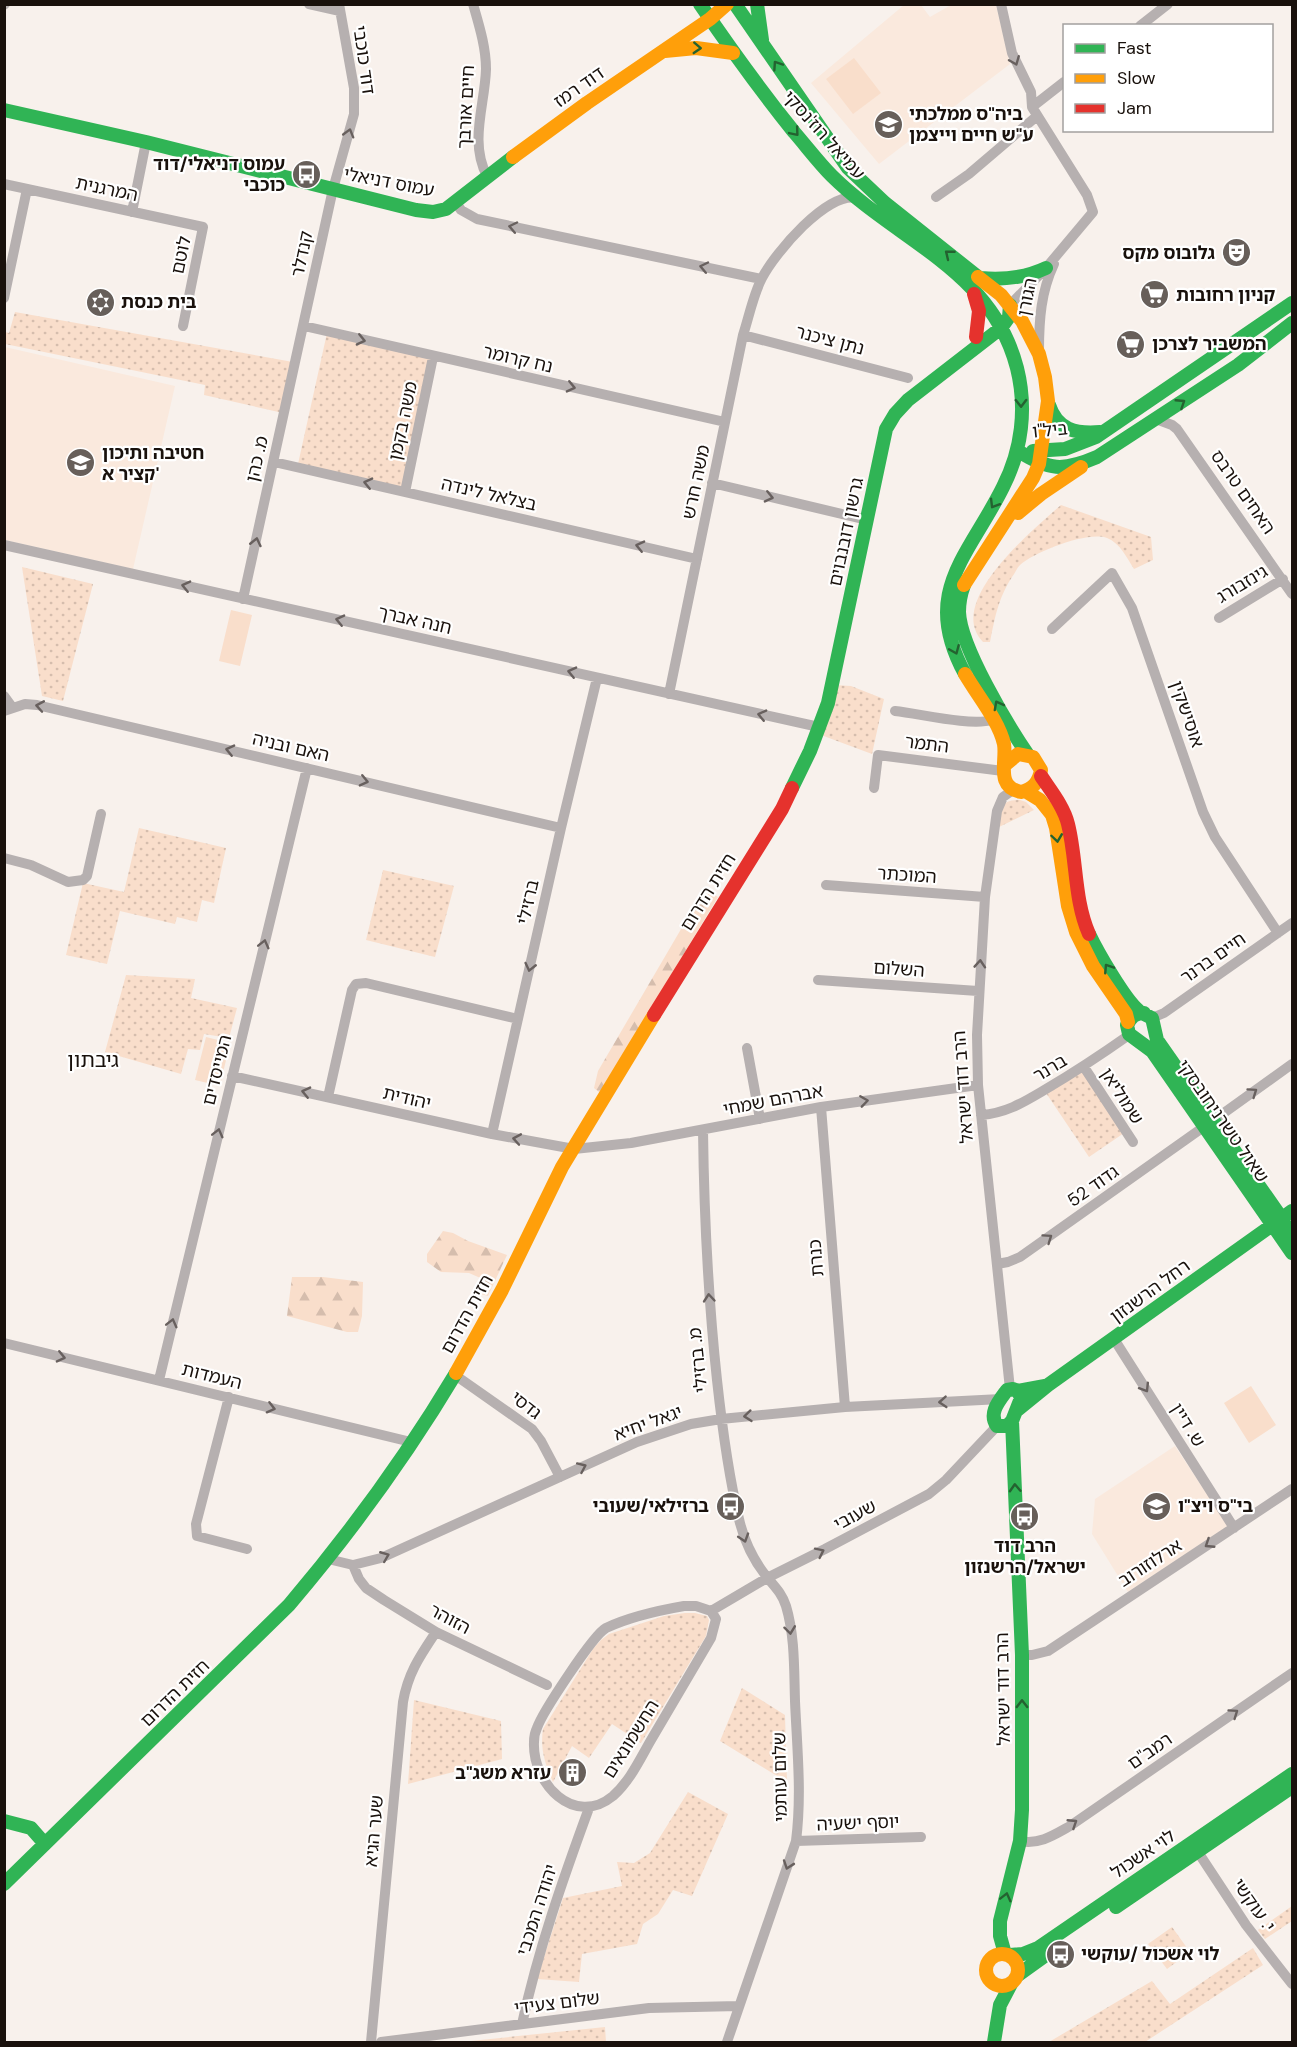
<svg xmlns="http://www.w3.org/2000/svg" width="1297" height="2047" font-family="'DM Sans','Noto Sans Hebrew',sans-serif">
<style>
.built{fill:#fae9dd}
.green{fill:url(#green-dots)}
.forest{fill:url(#forest-firs)}
.pitch{fill:#f9decb}
.lines{fill:none;stroke-linecap:round;stroke-linejoin:round}
.street{stroke:#b6b0b0;stroke-width:10}
.fast{stroke:#30b455;stroke-width:14}
.slow{stroke:#ff9f0a;stroke-width:14}
.jam{stroke:#e5322d;stroke-width:14}
.oneway{stroke:#246230}
.oneway2{stroke:#68605e}
.labels{text-anchor:middle;stroke-width:4.5;stroke-linejoin:round;paint-order:stroke}
.street-label{font-size:18px;fill:#19110c;stroke:#fff}
.poi-label{font-size:18px;font-weight:bold;fill:#19110c;stroke:#fff;text-anchor:start}
.quarter-label{font-size:21px;fill:#19110c;stroke:#fff}
</style>
<defs>
<pattern id="green-dots" width="8" height="8" patternUnits="userSpaceOnUse" patternTransform="scale(1.5)"><rect width="8" height="8" fill="#f9decb"/><path d="M2 2h.1M6 6h.1" fill="none" stroke="#d5bdad" stroke-width="1.8" stroke-linecap="round"/></pattern>
<pattern id="forest-firs" width="22" height="20" patternUnits="userSpaceOnUse" patternTransform="scale(1.5)"><rect width="22" height="20" fill="#f9decb"/><path d="M5 1l3.5 6h-7zM16 11l3.5 6h-7z" fill="#d5bdad"/></pattern>
</defs>
<rect width="100%" height="100%" fill="#f8f1ec"/>
<path class="built" d="M904,5H921L930,17L951,5H996L1010,64L879,164L811,83Z
M5,347L175,386L133,569L5,540Z
M1175,1446L1228,1526L1128,1592L1092,1534L1095,1499Z"/>
<path class="green" d="M15,312L293,362L283,413L204,395L205,385L5,344V332L9,333Z
M327,333L432,356L402,488L298,464Z
M1061,505L1151,537L1153,560L1134,569C1127,558 1120,543 1107,538C1087,531 1035,552 1020,565C1017,568 1015,573 1012,577C998,599 995,617 990,642H983C944,602 1034,529 1061,505Z
M22,567L93,584L63,701L42,696Z
M835,685L851,686L884,699L872,754L821,735Z
M1020,800L1026,802L1034,810L997,828C1001,811 999,799 1020,800Z
M139,828L226,848L214,903L202,900L197,922L177,917L175,924L120,911L107,964L66,955L83,883L124,892Z
M383,870L454,886L435,957L366,940Z
M126,975L195,979L191,998L237,1008L229,1038L204,1034L200,1050L188,1049L181,1074L105,1052Z
M1081,1070L1124,1133L1089,1157L1046,1093Z
M685,1613H695L707,1616L709,1620L706,1636L641,1743L612,1724L589,1758L572,1746L553,1782C545,1764 540,1749 543,1729L593,1649L601,1640L609,1634L664,1616Z
M742,1688L785,1715L787,1782L720,1741Z
M414,1700L501,1721L502,1759L408,1784Z
M688,1792L728,1814L692,1896L673,1890L658,1914L643,1924L637,1944L582,1954L579,1982L537,1979L563,1898L622,1886L617,1862L634,1863L650,1853Z
M1292,1906V1921L1265,1939L1258,1930Z
M1172,1927L1190,1952L1167,1969L1148,1944Z
M1253,1948L1263,1965L1145,2042H1049L1152,1981L1170,2004Z
M605,2027L606,2042H461Z"/>
<path class="forest" d="M709,892L718,897L600,1093L594,1088L598,1071L684,924L697,905L703,904Z
M443,1231L453,1233L468,1241L507,1255L488,1296L481,1294L485,1280L469,1273L441,1272L427,1262V1254Z
M292,1277H323L363,1282L362,1316L358,1332H347L287,1316Z"/>
<path class="pitch" d="M854,58L881,93L853,114L826,79Z
M231,610L252,615L240,666L219,661Z
M206,1037L230,1043L220,1086L195,1080Z
M1251,1386L1276,1425L1249,1443L1224,1403Z"/>
<g class="lines">
<path class="street" d="M309,4L340,11
M473,4C479,25 486,47 486,69C485,105 469,142 487,176
M1001,4L1012,53L1031,92L1032,107L1087,195L1093,212L1046,268L1010,305
M4,5L5,4
M1140,26L1168,4
M1032,107L1064,82
M4,184L203,227L183,326
M936,197L969,174L1037,116
M456,203L461,210L477,219L761,279
M132,212L146,142
M4,298L27,189
M304,326L725,422
M743,335L908,378
M1039,351C1039,319 1041,292 1054,264
M1156,419L1172,425L1177,429L1292,594
M274,462L697,559
M712,483L867,520
M405,492L433,357
M4,545L819,727
M243,599L333,189L354,114V88L339,4
M1219,618L1283,579
M1052,629L1112,573L1132,608L1203,812L1215,837L1278,933
M669,694L743,335C749,317 753,295 762,278C775,253 827,191 857,198
M4,696L12,707
M4,711L25,704L37,705L561,828
M895,711C922,714 968,726 993,720
M874,788L878,755L1003,771
M4,858L31,865L68,882L83,880L87,876L101,814
M826,885L985,897
M818,980L978,991
M1152,1018L1164,1013L1292,923
M747,1048L760,1119
M1084,1067L1133,1142
M232,1076L492,1134L574,1149L631,1143L821,1107L978,1085
M328,1097L352,990L356,984L366,983L518,1019
M821,1107L845,1407
M981,1115C1007,1113 1024,1102 1046,1089C1075,1072 1102,1054 1129,1035
M1214,1120L1292,1064
M703,1130C704,1214 708,1296 717,1380C722,1426 728,1473 739,1519C744,1541 752,1558 766,1576C774,1586 782,1593 786,1606C795,1636 794,1670 795,1701C797,1748 802,1794 796,1841L727,2042
M492,1134L561,828L597,678
M997,1264L1008,1262L1020,1257L1205,1126
M1114,1339L1234,1528
M4,1343L411,1442
M455,1375L532,1429L541,1441L560,1477
M159,1380L307,768
M1010,1389L978,1085L977,1035L985,897L997,811L1003,797L1013,790
M229,1397L196,1524L197,1536L247,1549
M328,1559L353,1565L381,1558L637,1442L691,1424L721,1419L845,1407L1001,1399
M353,1565L359,1579L366,1588L384,1600L436,1632L547,1685
M684,1606H696L711,1611L716,1619L711,1638C691,1672 671,1706 651,1740C640,1759 630,1781 613,1796C574,1828 532,1783 534,1742C534,1738 535,1732 537,1728C542,1713 593,1635 606,1628C627,1618 661,1610 684,1606Z
M711,1611L767,1578L825,1549L929,1494L946,1480L997,1426
M1022,1655H1032L1048,1651L1292,1489
M796,1841L921,1837
M1020,1841C1039,1845 1054,1835 1070,1826L1292,1673
M1194,1846L1246,1925L1292,1984
M522,2024C538,1950 563,1879 589,1808
M371,2042L403,1702C408,1673 420,1656 436,1632
M381,2042L649,2008L739,2006"/>
<path class="fast" d="M700,4C730,48 761,91 794,132C807,147 819,163 832,176C899,242 992,270 1017,368C1027,408 1022,450 1003,487C969,556 920,592 965,674
M735,4L848,168L885,203L978,277
M757,4L762,40
M4,110L146,142L416,210L433,212L446,209L513,157
M981,278C1004,280 1025,278 1046,268
M1049,405C1057,430 1076,434 1100,432
M1018,451C1050,470 1062,472 1097,457L1238,365L1292,323
M1033,451L1065,449L1096,437L1292,303
M964,585C961,593 959,604 959,612C960,646 1008,726 1028,755
M792,788L810,751L828,703L886,429L895,414L908,400L1001,328L1009,317L1010,305
M1089,934C1097,951 1125,1000 1139,1011C1143,1014 1148,1016 1152,1018L1157,1040L1292,1233
M1144,1013C1135,1013 1131,1017 1127,1025L1129,1034L1152,1051L1292,1253
M1018,1391L1021,1398L1012,1421L1007,1426H997C988,1413 999,1401 1007,1390L1013,1389L1018,1391L1045,1386
M1016,1411L1048,1385L1292,1211
M4,1821L31,1828L45,1844
M4,1884L289,1605C351,1532 407,1455 456,1373
M1116,1907L1292,1787
M1005,1954L1000,1936V1921L1020,1841L1022,1810V1655L1012,1421
M1010,1955L1023,1954L1038,1948L1292,1774
M1018,1975L1057,1947
M994,2042L1000,2005L1011,1984"/>
<path class="slow" d="M665,51L696,48L733,53
M513,157L587,103L710,19L727,4
M1018,513L1041,494L1081,467
M964,585L1033,478L1039,464L1048,401L1045,377L1039,354L1022,321L1001,295L978,277
M965,674C977,695 999,721 1004,744C1007,762 995,787 1021,792C1033,789 1039,782 1041,770L1033,757L1018,754L1005,765
M1027,792L1040,800L1052,815L1056,828L1068,906L1076,932L1093,966L1126,1014L1128,1022
M456,1373L502,1290L562,1167L654,1015
M986 1970a16 16 0 1 1 32 0a16 16 0 1 1-32 0Z"/>
<path class="jam" d="M974,294L979,311L976,337
M1041,776C1051,791 1064,807 1068,824C1077,860 1074,900 1089,934
M654,1015L782,809L792,788"/>
</g>
<defs><path id="oneway-chevron" d="M-2-3.5L2.5 0L-2 3.5" fill="none" stroke-width="1.6" stroke-linecap="round" stroke-linejoin="round" transform="scale(1.5)"/></defs>
<g class="oneway">
<use href="#oneway-chevron" transform="translate(697 48) rotate(3)"/>
<use href="#oneway-chevron" transform="translate(777 65) rotate(-124)"/>
<use href="#oneway-chevron" transform="translate(795 132) rotate(50)"/>
<use href="#oneway-chevron" transform="translate(949 254) rotate(-141)"/>
<use href="#oneway-chevron" transform="translate(1021 403) rotate(89)"/>
<use href="#oneway-chevron" transform="translate(1181 403) rotate(-33)"/>
<use href="#oneway-chevron" transform="translate(994 504) rotate(121)"/>
<use href="#oneway-chevron" transform="translate(955 650) rotate(67)"/>
<use href="#oneway-chevron" transform="translate(998 705) rotate(-118)"/>
<use href="#oneway-chevron" transform="translate(1057 838) rotate(82)"/>
<use href="#oneway-chevron" transform="translate(1108 968) rotate(-123)"/>
<use href="#oneway-chevron" transform="translate(1015 1488) rotate(-93)"/>
<use href="#oneway-chevron" transform="translate(1022 1704) rotate(-90)"/>
<use href="#oneway-chevron" transform="translate(1006 1897) rotate(-76)"/>
</g>
<g class="oneway2">
<use href="#oneway-chevron" transform="translate(1015 61) rotate(68)"/>
<use href="#oneway-chevron" transform="translate(349 133) rotate(-74)"/>
<use href="#oneway-chevron" transform="translate(513 227) rotate(-168)"/>
<use href="#oneway-chevron" transform="translate(704 267) rotate(-168)"/>
<use href="#oneway-chevron" transform="translate(361 340) rotate(13)"/>
<use href="#oneway-chevron" transform="translate(571 387) rotate(13)"/>
<use href="#oneway-chevron" transform="translate(368 483) rotate(-167)"/>
<use href="#oneway-chevron" transform="translate(769 497) rotate(13)"/>
<use href="#oneway-chevron" transform="translate(256 542) rotate(-77)"/>
<use href="#oneway-chevron" transform="translate(640 546) rotate(-167)"/>
<use href="#oneway-chevron" transform="translate(186 586) rotate(-167)"/>
<use href="#oneway-chevron" transform="translate(340 620) rotate(-167)"/>
<use href="#oneway-chevron" transform="translate(572 672) rotate(-167)"/>
<use href="#oneway-chevron" transform="translate(40 706) rotate(-170)"/>
<use href="#oneway-chevron" transform="translate(762 715) rotate(-167)"/>
<use href="#oneway-chevron" transform="translate(230 750) rotate(-167)"/>
<use href="#oneway-chevron" transform="translate(364 781) rotate(13)"/>
<use href="#oneway-chevron" transform="translate(264 944) rotate(-76)"/>
<use href="#oneway-chevron" transform="translate(980 964) rotate(-86)"/>
<use href="#oneway-chevron" transform="translate(530 967) rotate(103)"/>
<use href="#oneway-chevron" transform="translate(306 1092) rotate(-167)"/>
<use href="#oneway-chevron" transform="translate(1253 1092) rotate(-35)"/>
<use href="#oneway-chevron" transform="translate(864 1101) rotate(-8)"/>
<use href="#oneway-chevron" transform="translate(218 1133) rotate(-76)"/>
<use href="#oneway-chevron" transform="translate(517 1139) rotate(-170)"/>
<use href="#oneway-chevron" transform="translate(1048 1238) rotate(-35)"/>
<use href="#oneway-chevron" transform="translate(709 1298) rotate(-95)"/>
<use href="#oneway-chevron" transform="translate(172 1323) rotate(-76)"/>
<use href="#oneway-chevron" transform="translate(61 1357) rotate(13)"/>
<use href="#oneway-chevron" transform="translate(1145 1388) rotate(58)"/>
<use href="#oneway-chevron" transform="translate(943 1402) rotate(176)"/>
<use href="#oneway-chevron" transform="translate(271 1408) rotate(14)"/>
<use href="#oneway-chevron" transform="translate(748 1416) rotate(174)"/>
<use href="#oneway-chevron" transform="translate(582 1467) rotate(-24)"/>
<use href="#oneway-chevron" transform="translate(744 1538) rotate(72)"/>
<use href="#oneway-chevron" transform="translate(1209 1544) rotate(147)"/>
<use href="#oneway-chevron" transform="translate(820 1552) rotate(-26)"/>
<use href="#oneway-chevron" transform="translate(385 1556) rotate(-22)"/>
<use href="#oneway-chevron" transform="translate(790 1630) rotate(83)"/>
<use href="#oneway-chevron" transform="translate(1234 1713) rotate(-35)"/>
<use href="#oneway-chevron" transform="translate(1073 1823) rotate(-33)"/>
<use href="#oneway-chevron" transform="translate(788 1865) rotate(109)"/>
</g>
<defs>
<symbol id="school-disc" viewBox="-11 -11 22 22"><circle r="9.5" fill="#675f5a" stroke="#fff"/><path d="M0-5L7-2L0 1L-7-2ZM-4 1L0 2.5L4 1V4Q0 6-4 4Z" fill="#fff"/></symbol>
<symbol id="bus-disc" viewBox="-11 -11 22 22"><circle r="9.5" fill="#675f5a" stroke="#fff"/><path d="M-5-6H5V4H4V6H2V4H-2V6H-4V4H-5ZM-3.5-4V0h7V-4ZM-3.5 1.2v1.5H-2V1.2ZM2 1.2v1.5H3.5V1.2Z" fill="#fff"/></symbol>
<symbol id="theatre-disc" viewBox="-11 -11 22 22"><circle r="9.5" fill="#675f5a" stroke="#fff"/><path d="M-5-5.5Q0-4 5-5.5V0Q5 5 0 6Q-5 5-5 0ZM-3.3-2.5H-1v1.5H-3.3ZM1-2.5H3.3v1.5H1ZM-2.8 1Q0 5.5 2.8 1Z" fill="#fff"/></symbol>
<symbol id="supermarket-disc" viewBox="-11 -11 22 22"><circle r="9.5" fill="#675f5a" stroke="#fff"/><path d="M-6-5.5h2.5l.6 2H6L4.5 2H-2.5L-4.4-4H-6ZM-1.5 3.2a1.3 1.3 0 1 0 .1 0ZM3 3.2a1.3 1.3 0 1 0 .1 0Z" fill="#fff"/></symbol>
<symbol id="synagogue-disc" viewBox="-11 -11 22 22"><circle r="9.5" fill="#675f5a" stroke="#fff"/><path d="M0-6.5L5.6 3.2H-5.6ZM0 6.5L5.6-3.2H-5.6Z" fill="#fff"/></symbol>
<symbol id="building-disc" viewBox="-11 -11 22 22"><circle r="9.5" fill="#675f5a" stroke="#fff"/><path d="M-4-6H4V6H1V3H-1V6H-4ZM-2.5-4.3h1.7v1.8h-1.7ZM.8-4.3h1.7v1.8H.8ZM-2.5-1h1.7V.8h-1.7ZM.8-1h1.7V.8H.8Z" fill="#fff"/></symbol>
</defs>
<g fill-rule="evenodd">
<use href="#school-disc" x="872" y="108" width="33" height="33"/>
<use href="#bus-disc" x="290" y="158" width="33" height="33"/>
<use href="#theatre-disc" x="1220" y="236" width="33" height="33"/>
<use href="#supermarket-disc" x="1138" y="278" width="33" height="33"/>
<use href="#synagogue-disc" x="84" y="286" width="33" height="33"/>
<use href="#supermarket-disc" x="1114" y="328" width="33" height="33"/>
<use href="#school-disc" x="64" y="446" width="33" height="33"/>
<use href="#bus-disc" x="714" y="1490" width="33" height="33"/>
<use href="#school-disc" x="1140" y="1490" width="33" height="33"/>
<use href="#bus-disc" x="1008" y="1500" width="33" height="33"/>
<use href="#building-disc" x="556" y="1756" width="33" height="33"/>
<use href="#bus-disc" x="1044" y="1938" width="33" height="33"/>
</g>
<g class="labels">
<g class="street-label">
<text transform="translate(364 60) rotate(82)" y="6">דוד כוכבי</text>
<text transform="translate(579 87) rotate(-35)" y="6">דוד רמז</text>
<text transform="translate(466 107) rotate(-87)" y="6">חיים אורבך</text>
<text transform="translate(824 135) rotate(48)" y="6">עמיאל רוז'נסקי</text>
<text transform="translate(389 182) rotate(11)" y="6">עמוס דניאלי</text>
<text transform="translate(107 189) rotate(12)" y="6">המרגנית</text>
<text transform="translate(302 254) rotate(-78)" y="6">קנדלר</text>
<text transform="translate(181 255) rotate(-78)" y="6">לוטם</text>
<text transform="translate(1027 297) rotate(-79)" y="6">הגורן</text>
<text transform="translate(830 340) rotate(15)" y="6">נתן ציכנר</text>
<text transform="translate(518 359) rotate(13)" y="6">נח קרומר</text>
<text transform="translate(403 421) rotate(-78)" y="6">משה בקמן</text>
<text transform="translate(1050 430) rotate(-6)" y="6">ביל"ו</text>
<text transform="translate(257 459) rotate(-77)" y="6">מ. כהן</text>
<text transform="translate(696 482) rotate(-78)" y="6">משה חרש</text>
<text transform="translate(1243 492) rotate(55)" y="6">האחים טרבס</text>
<text transform="translate(489 494) rotate(13)" y="6">בצלאל לינדה</text>
<text transform="translate(846 532) rotate(-78)" y="6">גרשון דובנבוים</text>
<text transform="translate(1242 584) rotate(-31)" y="6">גינזבורג</text>
<text transform="translate(415 620) rotate(13)" y="6">חנה אברך</text>
<text transform="translate(1187 714) rotate(71)" y="6">אוסישקין</text>
<text transform="translate(927 744) rotate(7)" y="6">התמר</text>
<text transform="translate(291 747) rotate(13)" y="6">האם ובניה</text>
<text transform="translate(907 875) rotate(4)" y="6">המוכתר</text>
<text transform="translate(708 892) rotate(-58)" y="6">חזית הדרום</text>
<text transform="translate(528 902) rotate(-77)" y="6">ברזילי</text>
<text transform="translate(1213 958) rotate(-35)" y="6">חיים ברנר</text>
<text transform="translate(899 969) rotate(4)" y="6">השלום</text>
<text transform="translate(1050 1068) rotate(-31)" y="6">ברנר</text>
<text transform="translate(217 1070) rotate(-76)" y="6">המייסדים</text>
<text transform="translate(963 1087) rotate(-94)" y="6">הרב דוד ישראל</text>
<text transform="translate(1122 1096) rotate(57)" y="6">שמוליאן</text>
<text transform="translate(407 1098) rotate(13)" y="6">יהודית</text>
<text transform="translate(773 1100) rotate(-11)" y="6">אברהם שמחי</text>
<text transform="translate(1223 1121) rotate(55)" y="6">שאול טשרניחובסקי</text>
<text transform="translate(1093 1186) rotate(-35)" y="6">גדוד 52</text>
<text transform="translate(816 1258) rotate(-95)" y="6">כנרת</text>
<text transform="translate(1150 1291) rotate(-36)" y="6">רחל הרשנזון</text>
<text transform="translate(467 1314) rotate(-61)" y="6">חזית הדרום</text>
<text transform="translate(698 1360) rotate(-96)" y="6">מ. ברזילי</text>
<text transform="translate(212 1376) rotate(14)" y="6">העמדות</text>
<text transform="translate(526 1405) rotate(38)" y="6">גדסי</text>
<text transform="translate(648 1423) rotate(-20)" y="6">יגאל יחיא</text>
<text transform="translate(1188 1425) rotate(58)" y="6">ש. דיין</text>
<text transform="translate(855 1515) rotate(-28)" y="6">שעובי</text>
<text transform="translate(1150 1563) rotate(-33)" y="6">ארלוזורוב</text>
<text transform="translate(450 1619) rotate(28)" y="6">הזוהר</text>
<text transform="translate(1003 1689) rotate(-91)" y="6">הרב דוד ישראל</text>
<text transform="translate(175 1693) rotate(-44)" y="6">חזית הדרום</text>
<text transform="translate(631 1739) rotate(-58)" y="6">החשמונאים</text>
<text transform="translate(1150 1751) rotate(-35)" y="6">רמב"ם</text>
<text transform="translate(780 1777) rotate(-91)" y="6">שלום עותמי</text>
<text transform="translate(858 1823) rotate(-2)" y="6">יוסף ישעיה</text>
<text transform="translate(374 1831) rotate(-85)" y="6">שער הגיא</text>
<text transform="translate(1143 1854) rotate(-34)" y="6">לוי אשכול</text>
<text transform="translate(1254 1905) rotate(55)" y="6">י. עוקשי</text>
<text transform="translate(537 1910) rotate(-72)" y="6">יהודה המכבי</text>
<text transform="translate(557 2003) rotate(-7)" y="6">שלום צעידי</text>
</g>
<g class="poi-label">
<text x="909" y="120">ביה"ס ממלכתי<tspan x="909" dy="21">ע"ש חיים וייצמן</tspan></text>
<text x="285" y="170" text-anchor="end">עמוס דניאלי/דוד<tspan x="285" dy="21">כוכבי</tspan></text>
<text x="1215" y="259" text-anchor="end">גלובוס מקס</text>
<text x="1176" y="301">קניון רחובות</text>
<text x="121" y="308">בית כנסת</text>
<text x="1152" y="350">המשביר לצרכן</text>
<text x="102" y="459">חטיבה ותיכון<tspan x="102" dy="21">קציר א'</tspan></text>
<text x="709" y="1512" text-anchor="end">ברזילאי/שעובי</text>
<text x="1178" y="1512">בי"ס ויצ"ו</text>
<text x="1025" y="1552" text-anchor="middle">הרב דוד<tspan x="1025" dy="21">ישראל/הרשנזון</tspan></text>
<text x="551" y="1779" text-anchor="end">עזרא משג"ב</text>
<text x="1081" y="1960">לוי אשכול /עוקשי</text>
</g>
<g class="quarter-label">
<text x="93" y="1067">גיבתון</text>
</g>
</g>
<rect width="1297" height="2047" fill="none" stroke="#19110c" stroke-width="12"/>
<rect x="1063" y="24" width="210" height="108" fill="#ffffff" stroke="#a3a09e" stroke-width="1.5"/>
<rect x="1075" y="44" width="30" height="9" fill="#30b455" stroke="#a3a09e" stroke-width="1.5"/>
<text x="1117" y="54" font-size="18" fill="#19110c">Fast</text>
<rect x="1075" y="74" width="30" height="9" fill="#ff9f0a" stroke="#a3a09e" stroke-width="1.5"/>
<text x="1117" y="84" font-size="18" fill="#19110c">Slow</text>
<rect x="1075" y="104" width="30" height="9" fill="#e5322d" stroke="#a3a09e" stroke-width="1.5"/>
<text x="1117" y="114" font-size="18" fill="#19110c">Jam</text>
</svg>
